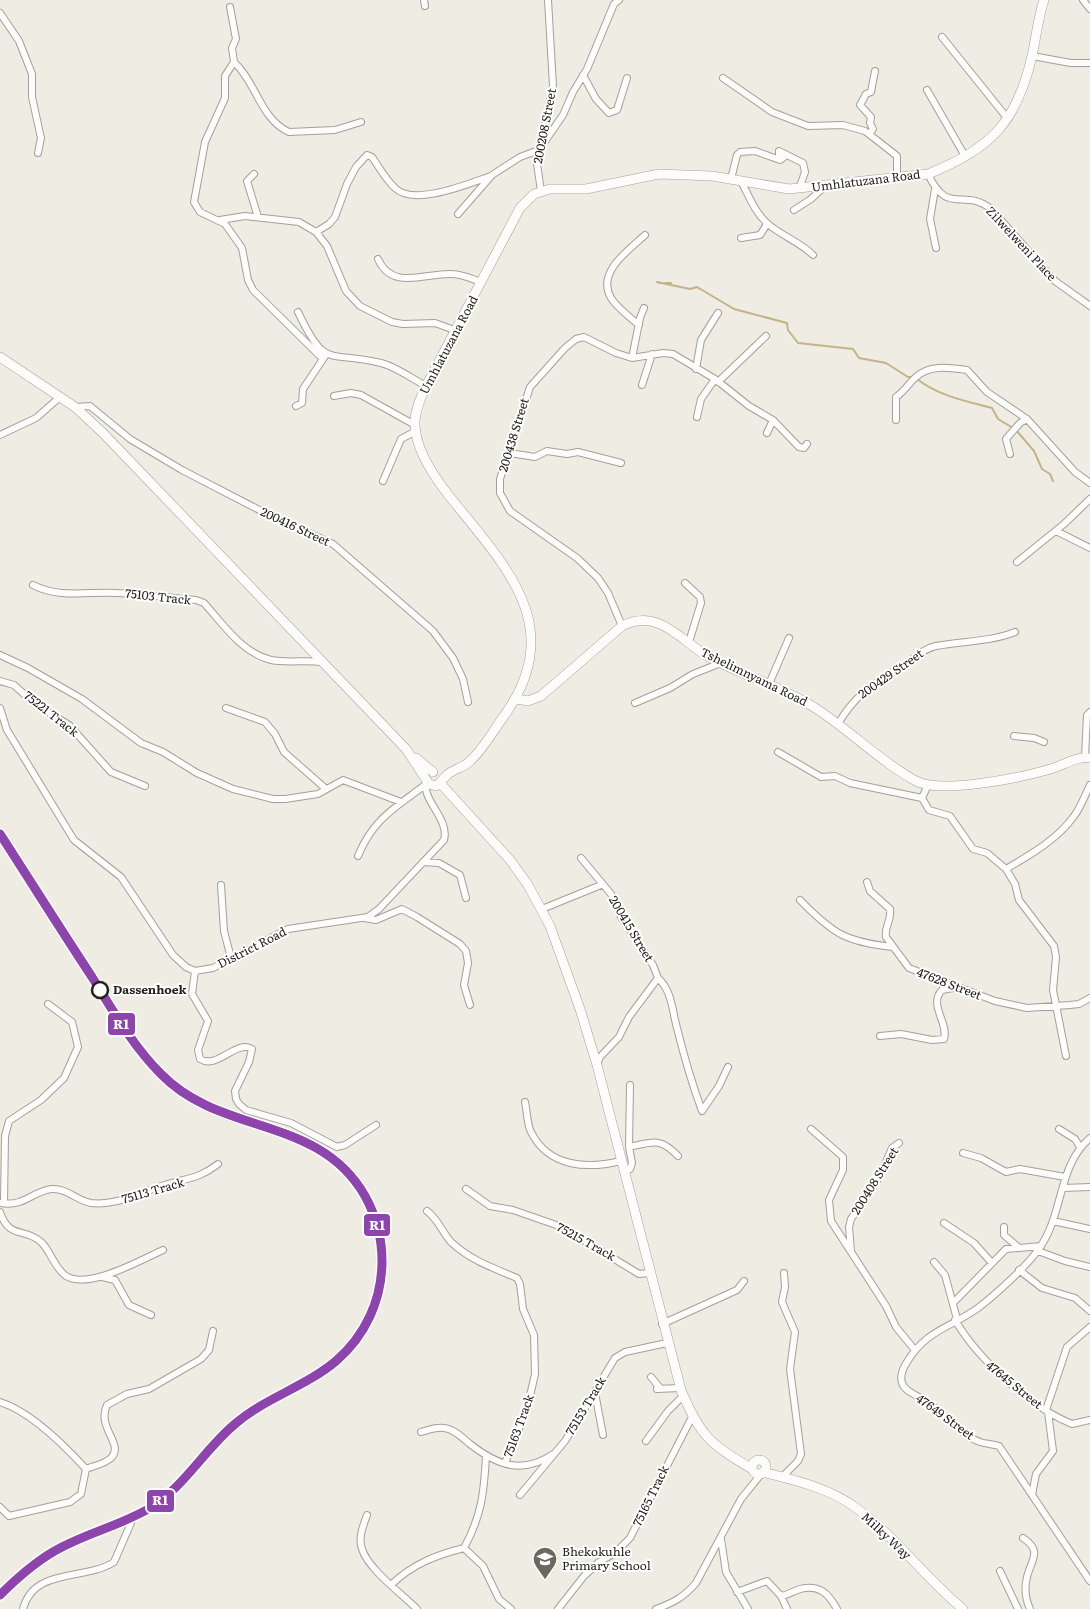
<svg xmlns="http://www.w3.org/2000/svg" width="1090" height="1609" font-family="Literata,serif">
<style>
.lines{fill:none;stroke-linecap:round;stroke-linejoin:round}
.stream{stroke:#c1b585;stroke-width:2}
.street-casing{stroke:#a2a099;stroke-width:8}
.secondary-casing{stroke:#a2a099;stroke-width:10}
.street{stroke:#fdfcfb;stroke-width:6}
.secondary{stroke:#fdfcfb;stroke-width:9}
.rail{stroke:#d2d2cf;stroke-width:2}
.rail-1-casing{stroke:#fff;stroke-width:12}
.rail-1{stroke:#8e44ad;stroke-width:9}
.stop-dot{fill:#fff;stroke:#23211a;stroke-width:2.5}
.labels{text-anchor:middle;stroke-width:4;stroke-linejoin:round;paint-order:stroke}
.street-label{font-size:12px;fill:#23211a;stroke:#fff}
.stop-label{font-size:12px;font-weight:bold;fill:#23211a;stroke:#fff;text-anchor:start}
.poi-label{font-size:12px;fill:#23211a;stroke:#fff;text-anchor:start}
.line-badge{stroke:#fff;stroke-width:2}
.badge-label{font-size:14px;text-anchor:middle;font-weight:bold;fill:#fff}
</style>
<rect width="100%" height="100%" fill="#efece3"/>
<g class="lines">
<path class="stream" d="M660,283L657,282L690,289L697,287L734,309L787,323L788,330L798,343L853,349L859,358L886,363L908,377H913
M665,283H671
M917,379C939,396 965,401 992,408L998,419L1013,428
M1016,430L1034,451L1042,469L1050,474L1053,481"/>
<defs>
<path id="street" d="M424,0L425,6
M1083,0L1090,9
M230,7L236,39L232,48L234,62L225,76V98L205,142L194,202L200,212L225,224L242,248L248,280L253,290L323,359
M0,13L19,41L32,74V97L41,138L38,153
M942,37L1008,119
M1032,56L1071,63H1090
M234,62C256,82 261,120 289,132L335,130L361,122
M583,75L596,99L609,113L617,110L627,78
M723,78L772,112L808,126L843,125L865,131L897,156V179
M927,90L965,156
M869,134L873,129L870,123L871,117L860,105L866,94L871,92L875,71
M254,174L247,181L258,217
M928,174C948,217 963,187 991,209L1055,281L1090,306
M731,179L737,155L740,152L755,151L780,160L784,157L779,156V151L803,163L805,172L799,189
M741,181C749,196 755,213 768,224C782,236 800,242 813,255
M935,189L930,219L936,248
M541,191L537,164L553,86L548,0
M794,210L811,199L824,187
M458,214L492,175L520,157L539,150L563,115L573,92L587,69L614,4L619,0
M220,220L245,216L299,222L316,232L327,246L346,291L360,306L392,322L403,324L435,323L457,331
M316,232L329,224L335,217L347,184L356,167L367,155L372,157C379,167 386,180 395,188C414,207 470,183 491,176
M741,238L760,235L767,224
M378,259C392,291 425,273 451,274C462,274 472,279 481,282
M298,312C326,371 328,350 381,363C397,367 412,379 426,386
M639,325C630,317 617,308 611,298C596,272 629,250 645,235
M632,358L640,318L644,308
M696,369L701,340L718,313
M718,382L766,336
M642,385L652,354
M334,396L351,393L361,395L415,425
M296,406L302,403L303,389L325,356
M75,407L90,406L130,439L182,470L269,515L333,544L433,631L453,658L463,679L468,702
M697,417L701,399L715,379
M896,420V397C905,391 909,383 916,377C930,364 951,368 967,370L987,392L1027,419L1075,472L1090,483
M767,433L773,420
M0,435L36,418L60,397
M510,453L535,457L547,451L567,454L578,452L621,463
M1010,454L1006,439L1020,423L1027,419
M383,481L401,439L416,431
M1056,531L1090,548
M1017,562L1064,524L1090,499
M685,583L700,597L701,603L689,642
M33,585C60,599 89,591 118,593C144,594 170,598 196,600L204,603C223,624 242,653 271,660C287,663 305,660 322,662
M622,626L608,593L598,578L577,558L510,511L500,493V479L530,387L565,348L576,339L584,337L616,353L632,358L663,353L673,354L715,379L749,406L773,420L799,447L804,448L807,444
M0,655L28,668L82,699L141,743L163,752L197,773L233,789L273,799H285L318,794L343,780L401,802
M0,681L14,685L35,704L69,725L111,772L145,786
M769,684L789,638
M635,703L670,688L693,674L721,663
M0,708L7,730L74,840L121,877L173,955L186,967L195,971L213,968L288,929L368,917L379,909L444,840C450,818 420,799 427,782
M226,708L265,722L275,734L284,752L326,789
M838,724C857,692 873,685 903,666C914,659 922,649 936,646C962,641 990,642 1015,632
M1014,736L1034,738L1044,742
M778,752L821,777L835,776L850,783L922,798
M1085,757L1087,715L1090,712
M922,798L929,810L950,816L973,849L987,853L1006,869L1015,884L1019,900L1054,946L1056,957L1053,990L1066,1056
M922,798L928,785
M358,856C373,819 395,808 425,785
M581,858L611,894L621,917L653,965L658,978L629,1017L619,1037L600,1057L597,1065
M423,862L439,863L460,875L466,898
M1006,869C1030,855 1058,839 1074,816C1081,807 1085,795 1090,785
M867,882L870,891L890,909C892,920 884,927 886,937L909,968L995,1001L1027,1008L1070,1005L1079,1004L1090,998
M221,885L224,931L231,958
M800,900C833,934 846,942 893,947
M542,909L601,885
M364,918L376,920L402,909L417,917L460,944L466,951L468,963L464,985L470,1005
M195,971L192,994L208,1021L198,1050L200,1059C217,1070 237,1039 252,1049L249,1062L235,1091L236,1099L239,1104L246,1110L291,1123L337,1147L345,1145L376,1125
M658,978C672,991 672,1010 677,1028C684,1056 692,1084 702,1111L719,1086L728,1067
M880,1036L901,1034L932,1040L944,1039C949,1023 928,1005 942,990L958,987
M525,1102C527,1111 527,1124 531,1132C549,1168 588,1169 621,1161
M811,1129L843,1157V1170L829,1200L831,1221L886,1306L896,1327L914,1349
M1059,1129L1075,1139L1080,1147
M1090,1138C1057,1166 1064,1216 1038,1250C1026,1267 995,1295 978,1308C950,1328 926,1330 907,1362C903,1368 900,1376 902,1383C905,1393 922,1397 929,1403C945,1415 961,1435 980,1442C986,1444 993,1444 999,1446L1090,1581
M629,1147C653,1142 660,1137 678,1156
M963,1153L981,1158L1006,1172L1020,1169L1065,1177
M624,1173L630,1169L632,1163L629,1147L630,1085
M1063,1188L1090,1187
M466,1189L490,1206L513,1210L562,1227L639,1274L649,1273
M1,1203C25,1207 32,1191 52,1189C67,1188 77,1201 91,1203C118,1206 140,1192 165,1185C187,1178 199,1179 218,1164
M4,1203L5,1136L9,1121L41,1100L64,1078L78,1047L72,1022L48,1004
M427,1211C438,1219 442,1232 451,1242C470,1260 493,1268 517,1278L520,1284L523,1309L534,1335L535,1374L527,1409L505,1463
M0,1212C9,1240 25,1227 41,1242C51,1251 54,1268 66,1276C88,1290 141,1260 163,1250
M1053,1221L1090,1229
M944,1223L974,1243L991,1262
M1004,1227V1235L1018,1247
M851,1251L849,1227L851,1219L880,1176L892,1148L899,1143
M1038,1251L1065,1261L1090,1267
M934,1262L945,1275L957,1319
M1019,1270L1042,1288L1075,1298L1090,1311
M784,1273L785,1287L782,1302L795,1332L790,1369L801,1454L798,1461L785,1474
M102,1277L115,1280L129,1305L151,1315
M954,1302L1006,1249L1041,1246
M955,1320C978,1359 1030,1407 1072,1424L1090,1420
M662,1324L737,1290L744,1281
M651,1377L660,1388
M657,1389L680,1388
M595,1393L603,1435
M0,1402C30,1411 65,1446 86,1469L81,1494L70,1502L9,1516L0,1507
M1046,1410L1067,1347L1090,1327
M421,1432C428,1430 436,1427 444,1428C454,1429 463,1438 470,1444C498,1466 523,1475 555,1453
M646,1441L668,1411L683,1396
M86,1469C93,1466 105,1464 111,1458C125,1444 96,1428 107,1405L127,1394L149,1389L201,1359L209,1350L213,1331
M520,1495L565,1441L615,1358L625,1352L667,1343
M1032,1495L1036,1474L1053,1451L1048,1412
M367,1515C363,1526 358,1538 362,1549C368,1569 402,1594 417,1609
M1023,1538C1043,1551 1031,1560 1027,1577C1024,1589 1025,1598 1030,1609
M721,1539L726,1572L748,1609
M464,1548L483,1566L499,1599L511,1609
M1000,1571L1018,1609
M392,1584C413,1564 436,1555 464,1548C482,1515 484,1492 486,1456
M737,1592L767,1581L781,1596C788,1595 793,1591 800,1589C819,1584 828,1593 837,1609
M781,1596L787,1609
M23,1609C34,1567 85,1581 114,1562L131,1523
M558,1609L584,1576L599,1562L615,1553L630,1538L692,1417
M656,1609C673,1603 684,1597 696,1583L741,1499L762,1473"/>
<path id="secondary" d="M0,357L75,407L103,433L406,749L429,784L436,786C440,783 443,779 447,775C453,769 463,768 469,762C483,750 493,731 504,716C568,627 506,567 450,497C434,477 414,448 415,422C415,410 421,397 426,386L520,208L534,194L550,189H586L659,174L712,176L789,189L928,174C991,149 1017,122 1032,56C1036,38 1038,18 1044,0
M517,699L528,701L541,696L622,626C660,607 681,642 709,657C742,675 779,686 812,706C848,728 879,761 916,781C940,794 1019,778 1047,770C1061,767 1075,756 1090,758
M416,758L433,772
M440,783L510,860L528,885L550,926L580,1009L597,1065L681,1390C701,1437 709,1443 752,1469
M752 1467a7 7 0 1 1 14 0a7 7 0 1 1-14 0Z
M763,1472C793,1480 826,1487 852,1505C894,1534 924,1577 963,1609"/>
</defs>
<use href="#street" class="street-casing"/>
<use href="#secondary" class="secondary-casing"/>
<use href="#street" class="street"/>
<use href="#secondary" class="secondary"/>
<path class="rail" d="M0,840C34,893 67,946 101,998C117,1022 131,1049 151,1070C171,1091 195,1106 221,1117C278,1139 332,1141 364,1202C375,1224 380,1247 378,1272C371,1336 337,1358 285,1389"/>
<defs>
<path id="rail-1" d="M0,834C31,882 61,930 92,977C113,1011 133,1046 161,1074C221,1136 319,1115 365,1196C376,1216 382,1239 382,1261C382,1300 365,1336 336,1361C305,1387 265,1398 235,1424C204,1450 185,1486 150,1508C123,1524 91,1532 62,1547C38,1559 19,1576 0,1595"/>
</defs>
<use href="#rail-1" class="rail-1-casing"/>
<use href="#rail-1" class="rail-1"/>
</g>
<defs>
<symbol id="school-pin" viewBox="-11 -11 22 30"><path d="M0 17L-7.5 6A9.5 9.5 0 1 1 7.5 6Z" fill="#6a6860" stroke="#fff"/><path d="M0-5L7-2L0 1L-7-2ZM-4 1L0 2.5L4 1V4Q0 6-4 4Z" fill="#fff"/></symbol>
</defs>
<g fill-rule="evenodd">
<use href="#school-pin" x="531" y="1545" width="28" height="38"/>
</g>
<circle class="stop-dot" cx="100" cy="990" r="8"/>
<g class="labels">
<g class="street-label">
<text transform="translate(545 126) rotate(-79)" y="4">200208 Street</text>
<text transform="translate(866 181) rotate(-7)" y="4">Umhlatuzana Road</text>
<text transform="translate(1021 244) rotate(47)" y="4">Zilwelweni Place</text>
<text transform="translate(449 345) rotate(-62)" y="4">Umhlatuzana Road</text>
<text transform="translate(514 435) rotate(-73)" y="4">200438 Street</text>
<text transform="translate(295 527) rotate(25)" y="4">200416 Street</text>
<text transform="translate(158 597) rotate(6)" y="4">75103 Track</text>
<text transform="translate(891 674) rotate(-35)" y="4">200429 Street</text>
<text transform="translate(754 677) rotate(26)" y="4">Tshelimnyama Road</text>
<text transform="translate(51 714) rotate(38)" y="4">75221 Track</text>
<text transform="translate(631 929) rotate(59)" y="4">200415 Street</text>
<text transform="translate(252 948) rotate(-27)" y="4">District Road</text>
<text transform="translate(949 984) rotate(21)" y="4">47628 Street</text>
<text transform="translate(875 1181) rotate(-58)" y="4">200408 Street</text>
<text transform="translate(153 1191) rotate(-16)" y="4">75113 Track</text>
<text transform="translate(586 1242) rotate(29)" y="4">75215 Track</text>
<text transform="translate(1014 1385) rotate(39)" y="4">47645 Street</text>
<text transform="translate(586 1406) rotate(-59)" y="4">75153 Track</text>
<text transform="translate(945 1417) rotate(36)" y="4">47649 Street</text>
<text transform="translate(519 1426) rotate(-70)" y="4">75163 Track</text>
<text transform="translate(651 1496) rotate(-64)" y="4">75165 Track</text>
<text transform="translate(886 1536) rotate(43)" y="4">Milky Way</text>
</g>
<g class="stop-label">
<text x="113" y="994">Dassenhoek</text>
</g>
<g class="poi-label">
<text x="562" y="1556">Bhekokuhle<tspan x="562" dy="14">Primary School</tspan></text>
</g>
</g>
<g class="line-badge">
<rect x="107" y="1012" width="29" height="24" rx="5" fill="#8e44ad"/>
<rect x="363" y="1213" width="28" height="24" rx="5" fill="#8e44ad"/>
<rect x="146" y="1489" width="29" height="24" rx="5" fill="#8e44ad"/>
</g>
<g class="badge-label">
<text x="121" y="1029">R1</text>
<text x="377" y="1230">R1</text>
<text x="160" y="1505">R1</text>
</g>
</svg>
